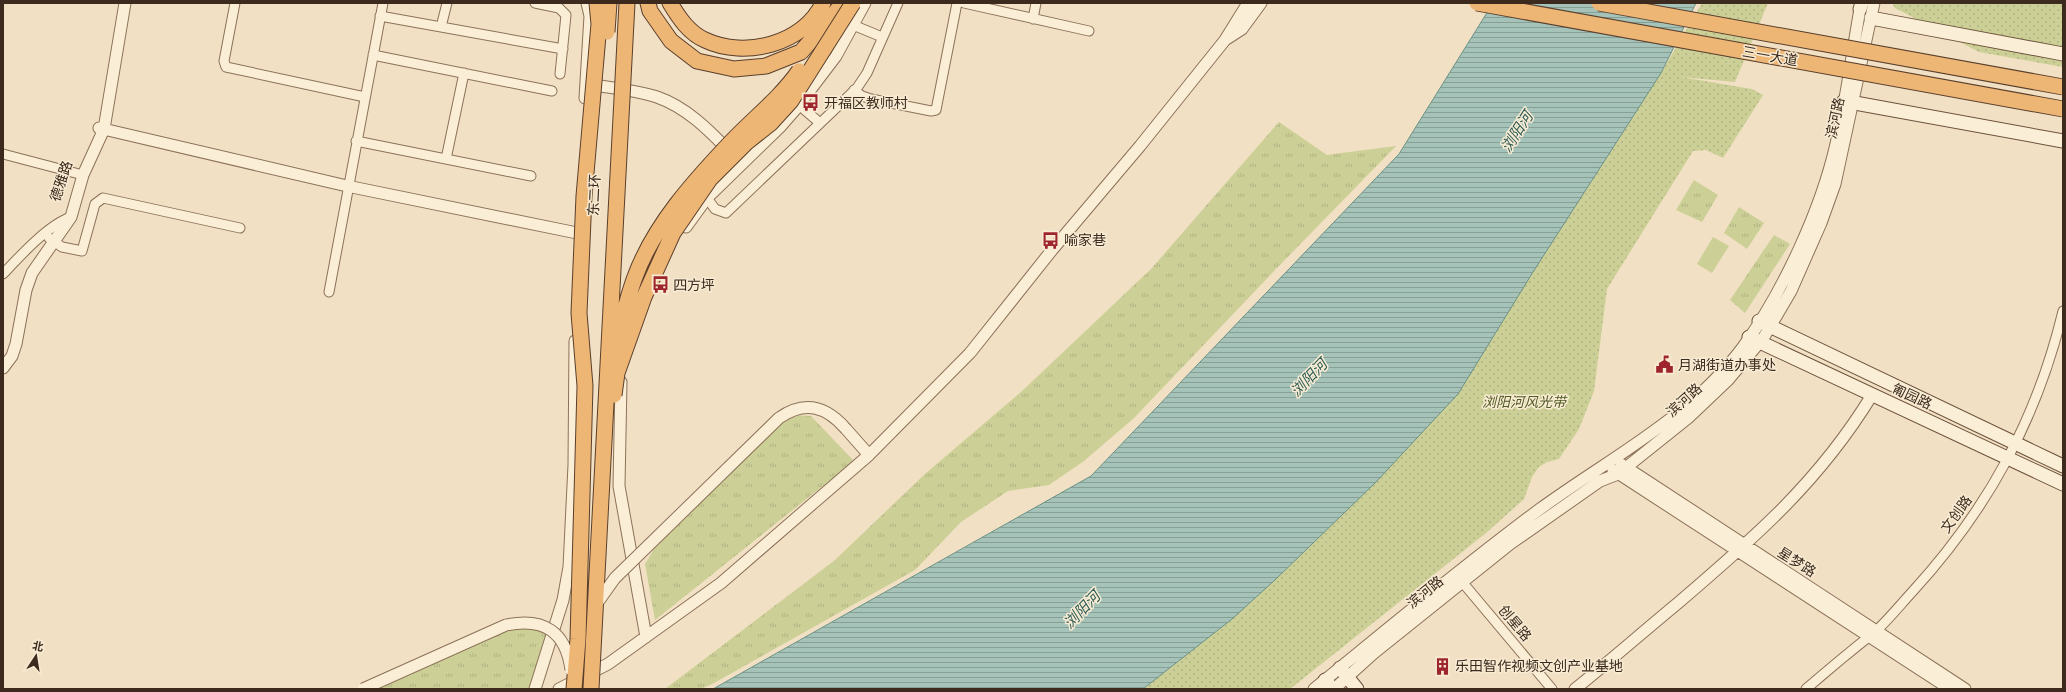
<svg xmlns="http://www.w3.org/2000/svg" width="2066" height="692" font-family="'Zilla Slab','Noto Sans SC',serif">
<style>
.grass{fill:url(#grass-tufts)}
.park{fill:url(#park-dots)}
.garden{fill:#ccd096}
.water{fill:url(#water-rules);stroke:#6b9286}
.lines{fill:none;stroke-linecap:round;stroke-linejoin:round}
.minor-casing{stroke:#8c7158;stroke-width:11}
.tertiary-casing{stroke:#8c7158;stroke-width:13}
.secondary-casing{stroke:#6e523c;stroke-width:15}
.trunk-casing{stroke:#5a3f2d;stroke-width:17}
.minor{stroke:#fbeed7;stroke-width:9}
.tertiary{stroke:#fbeed7;stroke-width:11}
.secondary{stroke:#fbeed7;stroke-width:13}
.trunk{stroke:#eeb674;stroke-width:15}
.tertiary-bridge-casing{stroke:#8c7158;stroke-width:13;stroke-linecap:butt}
.trunk-bridge-casing{stroke:#5a3f2d;stroke-width:17;stroke-linecap:butt}
.tertiary-bridge{stroke:#fbeed7;stroke-width:11}
.trunk-bridge{stroke:#eeb674;stroke-width:15}
.labels{text-anchor:middle;stroke-width:3;stroke-linejoin:round;paint-order:stroke}
.street-label{font-size:14px;fill:#3b2a1d;stroke:#f8ebd3}
.poi-label{font-size:14px;fill:#3b2a1d;stroke:#f8ebd3;text-anchor:start}
.park-label{font-size:14px;font-style:italic;fill:#4f5923;stroke:#f8ebd3}
.water-label{font-size:15px;font-style:italic;fill:#2c5c56;stroke:#f8ebd3}
</style>
<defs>
<pattern id="grass-tufts" width="24" height="20" patternUnits="userSpaceOnUse"><rect width="24" height="20" fill="#ccd096"/><path d="M3 7l-1-3M5 7V3M7 7l1-3M15 17l-1-3M17 17v-4M19 17l1-3" fill="none" stroke="#b0b381"/></pattern>
<pattern id="park-dots" width="8" height="8" patternUnits="userSpaceOnUse"><rect width="8" height="8" fill="#ccd096"/><path d="M2 2h.1M6 6h.1" fill="none" stroke="#b0b381" stroke-width="1.8" stroke-linecap="round"/></pattern>
<pattern id="water-rules" width="6" height="5" patternUnits="userSpaceOnUse"><rect width="6" height="5" fill="#a5c3b9"/><path d="M0 2.5h6" fill="none" stroke="#889f96"/></pattern>
</defs>
<rect width="100%" height="100%" fill="#f1e0c3"/>
<path class="grass" d="M1279,122L1327,155L1396,146L1275,270L1134,418L1084,461L1049,485L1008,491L961,522L915,570L714,683L701,689H665L835,560L926,473L1021,392L1151,269Z
M1694,180L1718,195L1702,222L1676,210Z
M1739,207L1764,223L1747,249L1724,233Z
M1774,235L1790,244L1745,313L1730,300Z
M788,415L811,416L854,461L655,620L645,564L654,549Z
M531,626L546,634L530,687L528,689H378L505,629Z"/>
<path class="park" d="M1702,3H1768L1735,82L1681,77L1752,89L1763,95L1723,158L1706,150L1693,151L1607,289L1594,391L1579,429L1559,459L1547,462L1539,467L1532,477L1524,499L1486,533L1290,689H1143L1232,619L1276,579L1533,272L1661,73Z
M1892,3H2063V67L1979,52L1895,8Z"/>
<path class="garden" d="M1713,237L1729,246L1712,273L1697,264Z"/>
<path class="water" d="M1493,3H1696L1661,73L1533,272L1458,394L1376,482L1276,579L1232,619L1143,689H713L1091,476L1399,154Z"/>
<g class="lines">
<defs>
<path id="minor" d="M235,3L224,61L226,67L365,97
M535,3L559,8L566,15L560,74
M964,3L1089,31
M380,16L563,49
M1033,19L1036,3
M853,25L882,37
M441,27L447,3
M373,55L552,91
M854,90L862,96L871,99L931,111L936,110L957,3
M799,105L820,123
M356,141L531,176
M3,154L83,175
M446,159L464,73
M707,198L715,209L726,213L857,88L867,73L898,3
M49,238L62,247L82,251L95,204L103,198L240,228
M3,274C20,256 48,225 71,217
M329,292L383,3
M1458,577L1552,689
M1806,689C1829,669 1852,650 1876,631C1889,619 1901,604 1913,591C1988,509 2037,419 2063,311"/>
<path id="tertiary" d="M1225,40L1242,29L1261,3
M588,84C611,88 635,90 657,97C686,107 709,130 730,152
M585,98L590,16L587,3
M99,128L347,186L577,233
M686,227L707,198L781,126L795,110L836,56L865,3
M3,368L12,356L16,344L26,290L32,273L71,217L83,175L104,129L125,3
M621,382L619,486L646,637
M846,429L869,455
M1621,464L1965,689
M1613,470L1950,689
M535,689L563,600L569,567L574,465L575,341
M559,689L608,664L721,583L869,455L970,353L1052,250L1140,146L1225,40L1248,3
M1314,689C1389,628 1463,566 1540,509C1610,458 1690,418 1743,347C1783,292 1821,210 1836,144C1846,100 1852,54 1860,9
M1334,689L1374,653L1510,544L1600,481L1618,474L1688,418L1728,380L1764,337L1791,291L1821,223L1835,184L1874,3
M1575,689C1610,661 1644,631 1678,603C1754,538 1819,482 1872,395"/>
<path id="secondary" d="M1860,9L1862,3
M1871,18L2063,54
M1844,101L2063,141
M1759,321L2063,466
M1749,337L2063,484
M1340,668L1357,689
M1325,680L1333,689"/>
<path id="trunk" d="M648,3L650,11L671,41L697,61L734,69L766,66L801,52L839,8
M670,3C679,18 689,33 705,40C745,59 804,44 823,3"/>
</defs>
<use href="#minor" class="minor-casing"/>
<use href="#tertiary" class="tertiary-casing"/>
<use href="#secondary" class="secondary-casing"/>
<use href="#trunk" class="trunk-casing"/>
<use href="#minor" class="minor"/>
<use href="#tertiary" class="tertiary"/>
<use href="#secondary" class="secondary"/>
<use href="#trunk" class="trunk"/>
<defs>
<path id="tertiary-bridge" d="M595,606L615,578L779,418C805,400 826,406 846,429
M363,689L506,625C544,617 566,632 571,670"/>
<path id="trunk-bridge" d="M1477,3L2063,109
M1599,3L2063,87
M607,32L609,3
M614,350C621,326 626,301 635,277C654,225 694,181 732,141C755,117 780,98 799,71
M614,395L617,373L644,297L673,233L710,179L747,142L771,123L791,101L853,3
M574,689L578,639L585,386L579,313L584,196L599,24L597,3
M591,689L627,3"/>
</defs>
<use href="#tertiary-bridge" class="tertiary-bridge-casing"/>
<use href="#trunk-bridge" class="trunk-bridge-casing"/>
<use href="#tertiary-bridge" class="tertiary-bridge"/>
<use href="#trunk-bridge" class="trunk-bridge"/>
</g>
<defs>
<symbol id="bus-bare" viewBox="-9 -9 18 18"><path d="M-5-6H5V4H4V6H2V4H-2V6H-4V4H-5ZM-3.5-4V0h7V-4ZM-3.5 1.2v1.5H-2V1.2ZM2 1.2v1.5H3.5V1.2Z" fill="#9f252d" stroke="#f8ebd3" stroke-width="2.5" paint-order="stroke"/></symbol>
<symbol id="civic-bare" viewBox="-9 -9 18 18"><path d="M-.6-6.5H3V-4.5H.6V-3L4-1V1h2V6H-6V1h2V-1L-.6-3ZM-1.2 2.5V6h2.4V2.5Z" fill="#9f252d" stroke="#f8ebd3" stroke-width="2.5" paint-order="stroke"/></symbol>
<symbol id="building-bare" viewBox="-9 -9 18 18"><path d="M-4-6H4V6H1V3H-1V6H-4ZM-2.5-4.3h1.7v1.8h-1.7ZM.8-4.3h1.7v1.8H.8ZM-2.5-1h1.7V.8h-1.7ZM.8-1h1.7V.8H.8Z" fill="#9f252d" stroke="#f8ebd3" stroke-width="2.5" paint-order="stroke"/></symbol>
</defs>
<g fill-rule="evenodd">
<use href="#bus-bare" x="798" y="90" width="25" height="25"/>
<use href="#bus-bare" x="1038" y="228" width="25" height="25"/>
<use href="#bus-bare" x="648" y="272" width="25" height="25"/>
<use href="#civic-bare" x="1652" y="352" width="25" height="25"/>
<use href="#building-bare" x="1430" y="654" width="25" height="25"/>
</g>
<g class="labels">
<g class="street-label">
<text transform="translate(1770 56) rotate(10)" y="5">三一大道</text>
<text transform="translate(1835 118) rotate(-78)" y="5">滨河路</text>
<text transform="translate(61 181) rotate(-72)" y="5">德雅路</text>
<text transform="translate(594 195) rotate(-87)" y="5">东二环</text>
<text transform="translate(1912 396) rotate(25)" y="5">匍园路</text>
<text transform="translate(1684 400) rotate(-42)" y="5">滨河路</text>
<text transform="translate(1956 514) rotate(-54)" y="5">文创路</text>
<text transform="translate(1797 562) rotate(32)" y="5">星梦路</text>
<text transform="translate(1425 592) rotate(-39)" y="5">滨河路</text>
<text transform="translate(1515 623) rotate(50)" y="5">创星路</text>
</g>
<g class="poi-label">
<text x="824" y="108">开福区教师村</text>
<text x="1064" y="245">喻家巷</text>
<text x="673" y="290">四方坪</text>
<text x="1678" y="370">月湖街道办事处</text>
<text x="1455" y="671">乐田智作视频文创产业基地</text>
</g>
<g class="park-label">
<text x="1524" y="407">浏阳河风光带</text>
</g>
<g class="water-label">
<text transform="translate(1517 132) rotate(-57)" y="5">浏阳河</text>
<text transform="translate(1309 378) rotate(-46)" y="5">浏阳河</text>
<text transform="translate(1082 610) rotate(-46)" y="5">浏阳河</text>
</g>
</g>
<rect width="2066" height="692" fill="none" stroke="#3b2a1d" stroke-width="8"/>
<g transform="translate(36 656) rotate(12)" stroke="#f8ebd3" stroke-width="3" paint-order="stroke">
<path d="M0-3L7 15L0 10L-7 15Z" fill="#3b2a1d"/>
<text y="-6" font-size="11" font-weight="bold" text-anchor="middle" fill="#3b2a1d">北</text>
</g>
</svg>
